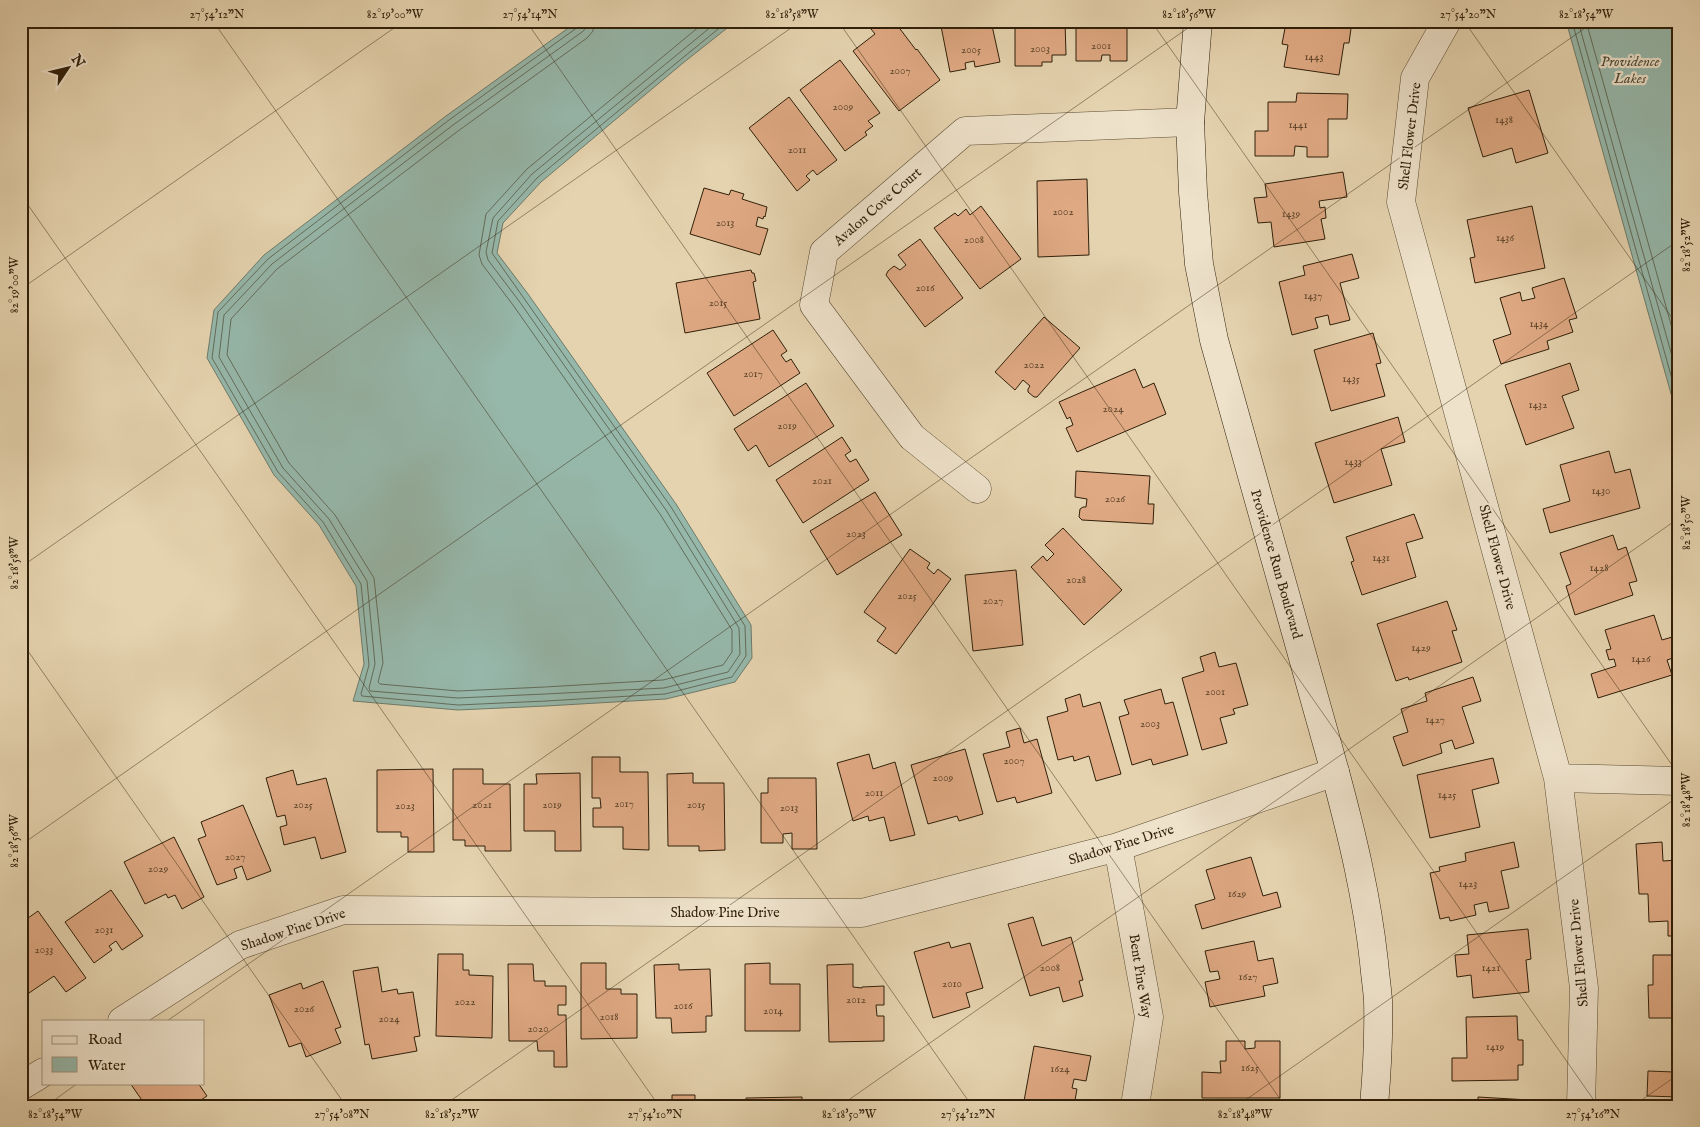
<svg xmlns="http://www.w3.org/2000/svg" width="1700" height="1127" font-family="'IM FELL English',serif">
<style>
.water{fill:#96b8ab;stroke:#6d7b6a}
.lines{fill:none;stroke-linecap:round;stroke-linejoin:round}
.shore{stroke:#626c5a;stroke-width:1}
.building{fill:#dfa983;stroke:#2f1f09}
.street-casing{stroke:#5c4c32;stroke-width:29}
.secondary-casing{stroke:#2f1f09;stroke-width:29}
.street{stroke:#eee2cb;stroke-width:28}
.secondary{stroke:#eee2cb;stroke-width:28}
.ticks{fill:none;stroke:#2f1f09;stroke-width:1;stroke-opacity:0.45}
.labels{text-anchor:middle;stroke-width:4.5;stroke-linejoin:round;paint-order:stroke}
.number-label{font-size:11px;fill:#5b4228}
.street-label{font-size:14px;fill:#2f1f09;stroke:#eee2cb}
.water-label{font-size:15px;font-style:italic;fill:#4e4d3a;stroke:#eee2cb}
.neatline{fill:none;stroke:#2f1f09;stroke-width:2}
.ticks-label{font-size:12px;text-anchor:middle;fill:#2f1f09}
</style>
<rect width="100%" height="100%" fill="#e5d3af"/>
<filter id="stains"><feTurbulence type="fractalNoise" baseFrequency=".004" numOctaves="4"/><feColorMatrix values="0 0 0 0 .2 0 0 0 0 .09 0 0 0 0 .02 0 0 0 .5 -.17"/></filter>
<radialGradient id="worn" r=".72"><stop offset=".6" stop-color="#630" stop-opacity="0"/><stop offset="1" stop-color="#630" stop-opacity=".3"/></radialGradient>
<path class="water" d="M578,21H736L683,63L541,182L503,223L497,253L528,294L676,504L751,625L752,658L735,682L666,699L546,706L458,710L353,701L364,664L356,586L319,525L274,475L207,358L214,310L264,255L446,116Z
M1566,21H1679V422Z"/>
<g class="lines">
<path class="shore" d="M580,21L578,27L449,120L268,259L218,312L212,358L278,472L323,522L361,584L369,665L361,694L362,696L458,705L546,701L665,694L732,677L746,656L745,626L671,507L492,253L498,221L537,178L680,60L728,21
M587,21L586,28L582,32L453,125L272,264L224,315L219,357L283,468L329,519L367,581L375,664L369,688L370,691L458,698L545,694L664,688L728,672L740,654L739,628L666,510L519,301L488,260L486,252L493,218L532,174L718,21
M594,21L593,31L587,38L458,131L277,269L231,319L227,355L289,463L335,515L374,578L383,663L378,682L380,684L458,691L545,687L663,680L723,665L732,652V630L660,514L513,305L482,264L479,255L486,214L527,169L706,21
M1572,21L1679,404
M1578,21L1679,381
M1586,21L1679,353"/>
</g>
<path class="building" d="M881,21H894L916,50L917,49L940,80L899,111L853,51L875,34L871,29Z
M940,21H991L1000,62L975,67L974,61L965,63L966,69L950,72Z
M1015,21H1065L1066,55H1052V62H1042V66H1015Z
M1076,21H1127V61H1110V55H1102L1101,61H1076Z
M1291,21H1352L1349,43H1344L1339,75L1284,67L1288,45L1282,44L1286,23H1291Z
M840,60L880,113L868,121L873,126L865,132L867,135L845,151L800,90Z
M1529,90L1548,153L1516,163L1512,148L1483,157L1468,108Z
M1297,93L1348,94L1347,119H1328V157H1307V147L1295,146L1294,156H1255V131H1268V102H1296Z
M789,97L837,160L817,175L813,170L806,176L810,180L797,191L749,128Z
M1343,172L1347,197L1319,201L1320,208L1325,207L1326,218L1321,219L1325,239L1274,247L1271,222L1258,223L1254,198L1267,197L1265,184Z
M1087,179L1089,255L1038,257L1037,181Z
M704,188L729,195L731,190L744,194L742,199L767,207L765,217L764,216L763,219L758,217L756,226L768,229L760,255L690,234Z
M981,206L1021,259L980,289L934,228L955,213L958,216L966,209L970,215Z
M1532,206L1545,268L1475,283L1470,258L1475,257L1467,220Z
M920,239L963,298L925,327L886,275L888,271L894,266L900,270L906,265L898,255Z
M1352,254L1359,278L1340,283L1350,320L1330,325L1328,315L1315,318L1318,328L1292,335L1279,282L1305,275L1303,266Z
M751,270L752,273H754L756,281L753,282L760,319L685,333L676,283Z
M1564,278L1577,318L1569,320L1573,332L1547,341L1549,349L1501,364L1493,340L1511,334L1500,298L1520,292L1522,301L1535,298L1532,288Z
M1044,317L1080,348L1037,397H1034L1028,392V389L1030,386L1023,380L1015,390L995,372Z
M773,330L787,351L781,355L786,362L791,359L800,373L734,416L707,373Z
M1373,333L1381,363L1376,364L1385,396L1331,411L1314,350Z
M1570,363L1579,390L1562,396L1574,428L1526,445L1505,385Z
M1135,369L1143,388L1154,383L1166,414L1077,452L1066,428L1073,425L1070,417L1067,419L1059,402Z
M806,383L834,426L769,467L756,445L748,451L734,429Z
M1398,417L1405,442L1381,449L1392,485L1334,503L1315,443Z
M842,437L851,451L845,455L850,462L856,459L869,480L803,523L776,480Z
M1609,451L1615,473L1630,469L1640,508L1550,533L1543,509L1570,501L1560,465Z
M1076,471L1150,476L1148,504H1154L1153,524L1082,520L1079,517L1080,509L1083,507H1086L1087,499L1075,497Z
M875,492L902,535L837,575L810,531Z
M1414,514L1423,538L1406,543L1416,577L1362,595L1351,562L1354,561L1346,537Z
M1063,528L1122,590L1084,625L1031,567L1043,556L1047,561L1054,554L1045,545Z
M1613,535L1618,550L1626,547L1637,581L1629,583L1633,595L1575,615L1566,586L1571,584L1560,553Z
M910,549L930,563L927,568L934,574L938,569L951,579L896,654L877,641L886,628L864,612Z
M1016,570L1023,645L973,651L965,575Z
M1447,601L1457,630L1452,631L1462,662L1409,680L1408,677L1396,681L1377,624Z
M1654,615L1662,640L1679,635V656L1667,660L1672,675L1598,698L1591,674L1616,666L1614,659L1609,660L1606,650L1611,649L1605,630Z
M1215,652L1219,667L1236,663L1248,705L1233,709L1235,714L1220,718L1227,743L1202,750L1182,678L1204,671L1200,657Z
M1473,677L1481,701L1462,707L1474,743L1455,749L1452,740L1440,744L1442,753L1403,766L1393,737L1408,732L1401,709L1427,701L1425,693Z
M1161,689L1165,704L1173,702L1188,755L1153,765L1151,759L1132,765L1119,717L1129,714L1124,700Z
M1080,694L1083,707L1100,702L1121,774L1096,781L1089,756L1074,761L1073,756L1058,760L1047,717L1068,711L1065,699Z
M1020,728L1024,743L1037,739L1052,793L1017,803L1015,797L997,802L983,754L1010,747L1006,732Z
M965,749L983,814L959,821L957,816L928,824L911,765Z
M869,754L873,769L895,762L915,835L890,841L884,817L869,821L868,816L853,821L837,763Z
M592,757H620V772H648L649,850L623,849V827H593V808H601L600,798H592Z
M1493,758L1499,783L1472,790L1480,827L1430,838L1417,775Z
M433,769L434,852H408V837H401V832H377V770Z
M453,769H483V784H510L511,851H485V846H465V840H453Z
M293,770L297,785L326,778L346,852L321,859L315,837L284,845L280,827L287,825L285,815L277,817L266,778Z
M580,773L581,851H555V831H524V784H537L536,774Z
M693,773V783H724L725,850L699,851V846H668L667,774Z
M768,778H816L817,849H792V833L783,834V843H761V793H768Z
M243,805L271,871L247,880L242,866L234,869L237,878L217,885L198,839L206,836L201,822Z
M174,837L204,897L182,909L175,895L168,898L166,894L145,904L124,862Z
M1514,842L1519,867L1501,871L1509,908L1489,912L1487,902L1474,905L1476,915L1450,921L1449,917L1440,919L1430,873L1440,871L1439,867L1466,861L1465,853Z
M1662,842L1663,861L1679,860V936H1668V921L1649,922L1648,894H1639L1636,844Z
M1251,857L1263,896L1277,892L1281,907L1202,929L1195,905L1215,899L1206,870Z
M111,890L143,936L122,950L116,941L109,946L112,950L94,963L65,922Z
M38,911L86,978L66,992L54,976L29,993L21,982V941L26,938L21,931V923Z
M1033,917L1042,946L1071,937L1083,980L1079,981L1083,996L1063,1002L1059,987L1030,996L1008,924Z
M1528,929L1531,959L1526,960L1529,992L1473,998L1471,975L1457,977L1455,955L1469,954L1467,935Z
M1254,941L1258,961L1273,958L1278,983L1263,986L1265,996L1210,1007L1205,982L1220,979L1218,971L1210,972L1205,951Z
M949,942L951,948L970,943L983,988L966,993L970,1007L933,1018L914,952Z
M438,954H463V970H469V975L493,976L492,1038L436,1036Z
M1653,955H1679V1018H1649L1648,985H1653Z
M581,963H606V989H621V994H637V1038L581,1039Z
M770,963V984H800V1031H745V964Z
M508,964H533L534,981H545V986H566V1005H558V1015H566L567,1067H554V1051H538L537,1041H509Z
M679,964V970L710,969L712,1016H706V1032L672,1033L671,1018H656L654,965Z
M853,964V987L862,988V987L884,986V1005H876L877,1016H884V1041L829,1042L827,965Z
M378,967L382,992L397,989L398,994L413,992L420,1036L414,1037L417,1051L372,1059L369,1044L365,1045L353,971Z
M323,981L341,1027L335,1029L341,1043L306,1057L301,1043L289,1047L269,995L301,983L303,989Z
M21,1008L27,1017L21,1021Z
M1517,1016L1518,1040H1523V1065H1518V1080L1452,1081V1058H1467L1466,1017Z
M1676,1034H1679V1097L1647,1096L1648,1071L1674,1072Z
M1226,1041H1245V1049L1255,1048V1041H1280V1098H1202V1072L1221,1073L1220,1061H1226Z
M1034,1046L1091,1056L1086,1081L1074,1079L1072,1088L1077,1089L1074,1106H1050L1024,1101Z
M130,1083H198L207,1096L201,1100L205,1106H146Z
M672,1095H695V1106H672Z
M802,1097V1106H746V1098Z
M1478,1097L1529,1100V1106H1478Z
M506,1101L561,1105V1106H505Z"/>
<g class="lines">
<defs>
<path id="street" d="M1447,21L1415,78L1401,202L1558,778L1584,988L1581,1106
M977,489L912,437L814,305L824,252L965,131L1190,122
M1558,778L1679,781
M1118,847L1149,1017L1135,1106
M122,1021L240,945L343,910L862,913L1118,847L1335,772
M21,1086L44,1072"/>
<path id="secondary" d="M1198,21L1190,122L1193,192L1199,264L1214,340L1335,772C1352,835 1367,897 1374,962C1375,974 1377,987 1378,1000C1379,1035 1377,1071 1374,1106"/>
</defs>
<use href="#street" class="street-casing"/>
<use href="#secondary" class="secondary-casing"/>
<use href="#street" class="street"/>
<use href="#secondary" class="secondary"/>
</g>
<path class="ticks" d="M213,21L972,1106M526,21L1285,1106M838,21L1598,1106M1151,21L1679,775M1464,21L1679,328M21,195L659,1106M21,289L404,21M21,567L801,21M21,641L346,1106M21,845L1198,21M167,1021L1595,21M21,1088L33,1106M46,1106L78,1083M443,1106L1679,240M840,1106L1679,518M1237,1106L1679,796M1633,1106L1679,1074"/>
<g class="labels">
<g class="number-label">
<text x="1101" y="49">2001</text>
<text x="1040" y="52">2003</text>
<text x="971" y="53">2005</text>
<text x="1314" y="60">1443</text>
<text x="900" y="74">2007</text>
<text x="843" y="110">2009</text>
<text x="1504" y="123">1438</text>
<text x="1298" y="128">1441</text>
<text x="797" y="153">2011</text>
<text x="1063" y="215">2002</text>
<text x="1291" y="217">1439</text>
<text x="725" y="226">2013</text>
<text x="1505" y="241">1436</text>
<text x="974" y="243">2008</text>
<text x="925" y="291">2016</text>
<text x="1313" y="299">1437</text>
<text x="718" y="306">2015</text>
<text x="1539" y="327">1434</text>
<text x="1034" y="368">2022</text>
<text x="753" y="377">2017</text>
<text x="1351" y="382">1435</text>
<text x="1538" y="408">1432</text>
<text x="1113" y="412">2024</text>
<text x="787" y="429">2019</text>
<text x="1353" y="465">1433</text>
<text x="822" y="484">2021</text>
<text x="1601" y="494">1430</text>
<text x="1115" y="502">2026</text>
<text x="856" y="537">2023</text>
<text x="1381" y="561">1431</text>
<text x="1599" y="571">1428</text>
<text x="1076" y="583">2028</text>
<text x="907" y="599">2025</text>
<text x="993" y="604">2027</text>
<text x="1421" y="651">1429</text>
<text x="1641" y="662">1426</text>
<text x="1215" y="695">2001</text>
<text x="1435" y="723">1427</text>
<text x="1150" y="727">2003</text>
<text x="1014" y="764">2007</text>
<text x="943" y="781">2009</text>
<text x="874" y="796">2011</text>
<text x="1447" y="798">1425</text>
<text x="624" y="807">2017</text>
<text x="303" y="808">2025</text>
<text x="482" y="808">2021</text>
<text x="552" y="808">2019</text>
<text x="696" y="808">2015</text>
<text x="405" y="809">2023</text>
<text x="789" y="811">2013</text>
<text x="235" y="860">2027</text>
<text x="158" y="872">2029</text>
<text x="1468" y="887">1423</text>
<text x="1237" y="897">1629</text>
<text x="104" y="933">2031</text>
<text x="44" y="953">2033</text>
<text x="1050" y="971">2008</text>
<text x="1491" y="971">1421</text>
<text x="1248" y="980">1627</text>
<text x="952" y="987">2010</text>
<text x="856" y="1003">2012</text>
<text x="465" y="1005">2022</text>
<text x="683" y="1009">2016</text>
<text x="304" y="1012">2026</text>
<text x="773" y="1014">2014</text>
<text x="609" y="1020">2018</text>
<text x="389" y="1022">2024</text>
<text x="538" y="1032">2020</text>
<text x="1495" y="1050">1419</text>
<text x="1250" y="1071">1625</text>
<text x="1060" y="1072">1624</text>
</g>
<g class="street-label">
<text transform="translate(1409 136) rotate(-83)" y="5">Shell Flower Drive</text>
<text transform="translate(877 206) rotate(-41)" y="5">Avalon Cove Court</text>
<text transform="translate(1498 557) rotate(75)" y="5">Shell Flower Drive</text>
<text transform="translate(1277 564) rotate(74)" y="5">Providence Run Boulevard</text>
<text transform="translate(1121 844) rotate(-17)" y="5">Shadow Pine Drive</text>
<text x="725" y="917">Shadow Pine Drive</text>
<text transform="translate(293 929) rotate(-18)" y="5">Shadow Pine Drive</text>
<text transform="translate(1578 953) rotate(-95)" y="5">Shell Flower Drive</text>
<text transform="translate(1141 976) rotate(81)" y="5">Bent Pine Way</text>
</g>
<g class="water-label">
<text x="1630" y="66">Providence<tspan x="1630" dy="17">Lakes</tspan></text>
</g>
</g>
<rect width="1700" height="1127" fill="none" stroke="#e5d3af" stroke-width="55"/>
<rect x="42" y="1020" width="162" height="65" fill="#eee2cb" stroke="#a2947d"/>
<rect x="52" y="1036" width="25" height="8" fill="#eee2cb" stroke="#a2947d"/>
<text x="88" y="1044" font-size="15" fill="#2f1f09">Road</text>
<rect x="52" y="1057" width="25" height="15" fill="#96b8ab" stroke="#a2947d"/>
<text x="88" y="1070" font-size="15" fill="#2f1f09">Water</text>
<g transform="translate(68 68) rotate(55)" stroke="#eee2cb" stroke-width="4" paint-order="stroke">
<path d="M0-4L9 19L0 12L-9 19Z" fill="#2f1f09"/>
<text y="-8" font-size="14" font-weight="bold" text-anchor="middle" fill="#2f1f09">N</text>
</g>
<rect x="28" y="28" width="1644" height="1072" class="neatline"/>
<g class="ticks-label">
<text x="217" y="18">27°54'12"N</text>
<text x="395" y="18">82°19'00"W</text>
<text x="530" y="18">27°54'14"N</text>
<text x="792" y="18">82°18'58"W</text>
<text x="1189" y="18">82°18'56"W</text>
<text x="1468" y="18">27°54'20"N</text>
<text x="1586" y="18">82°18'54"W</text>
<text transform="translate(1686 245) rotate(-90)" y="4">82°18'52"W</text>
<text transform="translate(14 285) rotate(-90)" y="4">82°19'00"W</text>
<text transform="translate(1686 523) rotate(-90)" y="4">82°18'50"W</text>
<text transform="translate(14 563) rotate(-90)" y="4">82°18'58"W</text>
<text transform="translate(1686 800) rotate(-90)" y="4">82°18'48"W</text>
<text transform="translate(14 841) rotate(-90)" y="4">82°18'56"W</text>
<text x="55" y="1118">82°18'54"W</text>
<text x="342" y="1118">27°54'08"N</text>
<text x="452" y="1118">82°18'52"W</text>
<text x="655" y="1118">27°54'10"N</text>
<text x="849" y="1118">82°18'50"W</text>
<text x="968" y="1118">27°54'12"N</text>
<text x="1245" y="1118">82°18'48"W</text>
<text x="1593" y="1118">27°54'16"N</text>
</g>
<rect width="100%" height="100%" filter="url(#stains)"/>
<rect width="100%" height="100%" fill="url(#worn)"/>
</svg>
